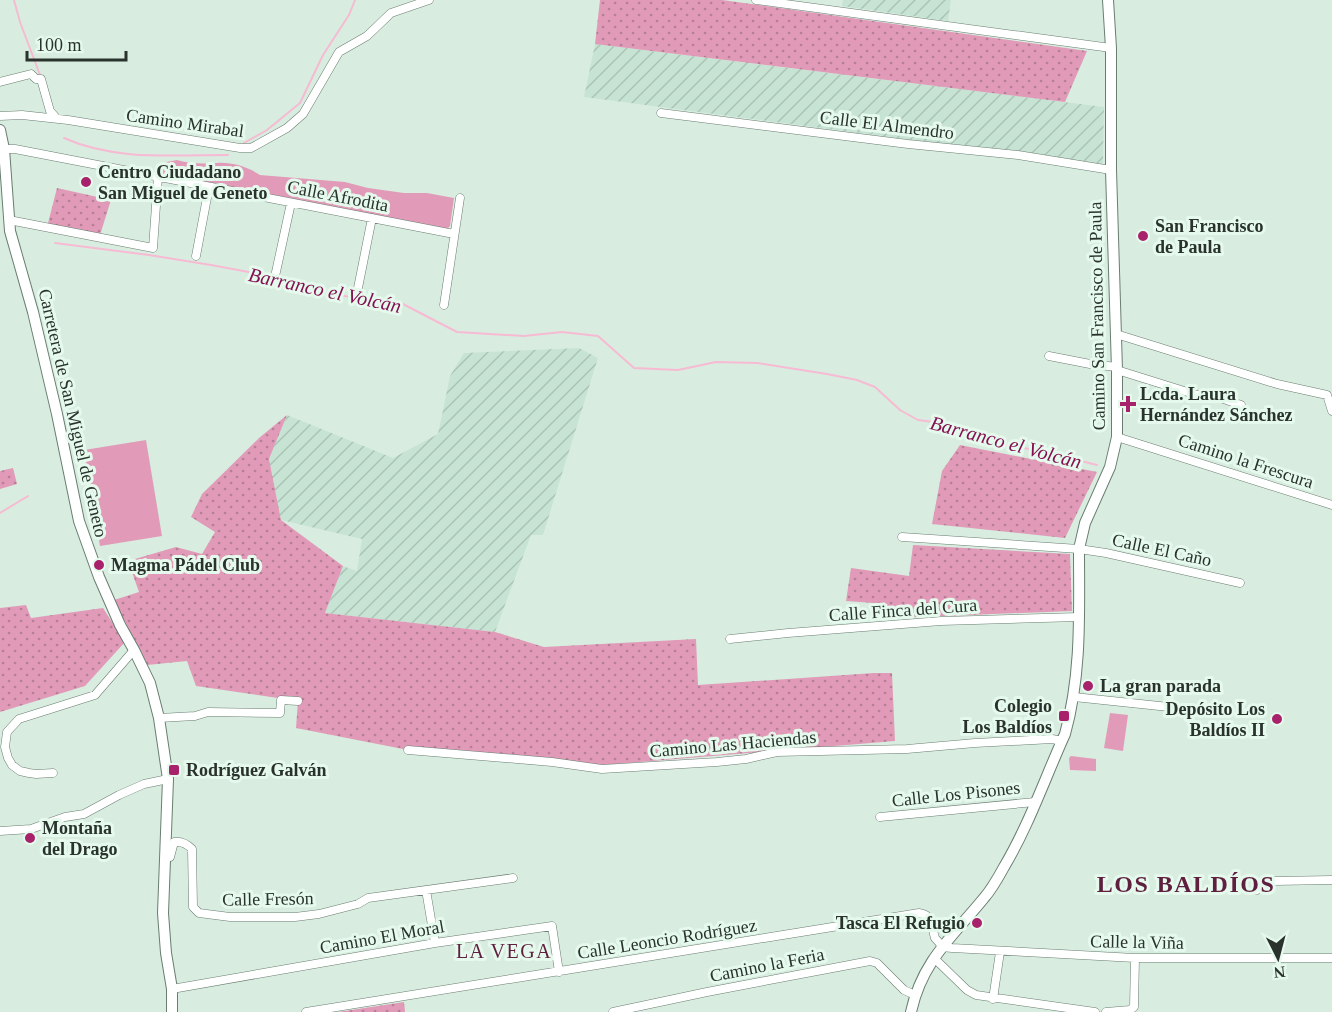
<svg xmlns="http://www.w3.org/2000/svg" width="1332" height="1012" font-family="Georgia,serif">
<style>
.industrial{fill:url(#industrial-furrows)}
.grass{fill:url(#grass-dots)}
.garden{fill:#e19bb8}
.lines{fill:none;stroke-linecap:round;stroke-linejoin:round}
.stream{stroke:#f7bad3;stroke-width:2}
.minor-casing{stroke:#6a7d71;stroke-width:9}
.secondary-casing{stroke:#6a7d71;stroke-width:12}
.minor{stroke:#fff;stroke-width:8}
.secondary{stroke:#fff;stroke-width:10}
.poi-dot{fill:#a8226b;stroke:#e5faed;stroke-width:2}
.labels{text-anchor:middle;stroke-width:6;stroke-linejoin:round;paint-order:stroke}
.street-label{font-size:18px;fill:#29322d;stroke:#e5faed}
.poi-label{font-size:18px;font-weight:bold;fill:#29322d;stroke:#e5faed;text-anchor:start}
.water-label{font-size:20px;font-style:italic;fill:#841152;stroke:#e5faed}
.neighbourhood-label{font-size:20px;letter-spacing:1.5px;fill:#5f1f3f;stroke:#e5faed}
.district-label{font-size:24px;font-weight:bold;letter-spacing:1.5px;fill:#5f1f3f;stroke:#e5faed}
</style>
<defs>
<pattern id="industrial-furrows" width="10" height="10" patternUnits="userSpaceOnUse" patternTransform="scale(1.5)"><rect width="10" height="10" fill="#c7e3d3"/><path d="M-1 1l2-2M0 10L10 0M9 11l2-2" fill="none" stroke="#abc3b5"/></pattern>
<pattern id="grass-dots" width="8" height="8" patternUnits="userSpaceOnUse" patternTransform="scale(1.5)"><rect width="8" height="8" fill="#e19bb8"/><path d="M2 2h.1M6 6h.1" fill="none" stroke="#b67f96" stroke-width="1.8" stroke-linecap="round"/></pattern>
</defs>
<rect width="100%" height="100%" fill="#d8ede0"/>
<path class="industrial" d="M843,0H951L948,21L842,6Z
M595,44L1104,107L1103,165L584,97Z
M579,348L598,358L543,535H531L495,632L325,613L343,566L357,571L362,539L281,520L269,459L287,415L393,458L438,434L450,376L464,353Z"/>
<path class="grass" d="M600,0H722L1087,51L1065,102L595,44Z
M57,188L111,200L100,235L47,227Z
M287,415L269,459L281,520L343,566L325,613L495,632L544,647L696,639L698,685L874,673H892L895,741L604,765L408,750L296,728L298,701L196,686L187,661L147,665L114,600L139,592L128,561L176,547L202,554L215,532L191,517L202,494L259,438Z
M960,445L1097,472L1065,538L932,524L942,471Z
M13,468L17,484L0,489V471Z
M913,545L1070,554L1072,611L892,618L887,604L846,601L851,568L909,576Z
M26,605L31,618L103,608L125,642L85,686L0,712V608Z
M404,1002L405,1012H338Z"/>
<path class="garden" d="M177,160C191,164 203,164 217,163C232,162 248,167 260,175L345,182L368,188L404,193H427L454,198L450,226L447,229L162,174L160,171L161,163Z
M146,440L162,536L100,546L84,450Z
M1110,713L1128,715L1123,751L1104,748Z
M1071,756L1096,759V771L1070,770L1069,758Z"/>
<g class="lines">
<path class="stream" d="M14,0L20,22L40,75
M64,138C115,161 174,155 228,155
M244,143L267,130L300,103L323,55L349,15L355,0
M55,243L149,255L211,265L254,273L281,283L321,292L362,299L401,303L457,332L524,336L562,332L598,336L634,368L678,370L716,362L757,363L827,374L857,380L875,387L900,410L918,420L940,423L971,433L999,444L1041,451L1097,465
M0,513L28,496"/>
<defs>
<path id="minor" d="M756,0L1111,48
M0,82L31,74L36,79H41L50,111L57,119
M661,113L908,144L1018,155L1111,170
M0,116L22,115L68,120L240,148H251L287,128L303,114L339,52L367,36L391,13L429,0
M4,149H15L454,234
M9,220L153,248L158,177
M196,256L209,187
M276,272L291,203
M358,288L372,218
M444,305L460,198
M1116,334L1277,384L1327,395L1332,411
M1049,356L1090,364L1117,367
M1117,370L1197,395L1206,393L1241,405
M1117,437L1332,505
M902,537L1079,549L1106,553L1240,583
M730,639L788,633L941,621L1079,617
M1074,697L1169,707
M159,718L195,716L208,712L280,713L281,700L298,701
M408,750L552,762L602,769L717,762L746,759L777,752L907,749L975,743L1052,739L1062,741
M53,773L36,774L29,773L20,771L12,765L8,758L5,747L7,732L19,719L95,695L134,650
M880,817L1035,802
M0,831L31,829L65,817L84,814L119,795L144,784L168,779
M165,857H170L174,842C181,841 187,844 192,849L193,907L199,913L230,917H295L319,914L358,904L368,898L513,878
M426,890L435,943
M1257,890L1274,881L1332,880
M935,959L967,990L976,995L1095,1012
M172,989L435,943L552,926L559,972
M993,999L1000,952
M306,1012L919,913C934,915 931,926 935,938C936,939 941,945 942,947L952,948L1135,958H1332
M613,1012L707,992L870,961L877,963L904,990L915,995
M1106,1012L1130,1010L1134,1007L1135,958"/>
<path id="secondary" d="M0,130L4,149L10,231L33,312L57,414L79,521L99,577L120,625L134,650L150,683L159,718L168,779L163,913L166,953L172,989V1012
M911,1012C922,961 953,936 984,898C992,889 998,878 1004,867C1029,825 1045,778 1065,734C1082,673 1079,611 1079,549L1085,523L1110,467L1117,437V370L1111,170V48L1108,0"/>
</defs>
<use href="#minor" class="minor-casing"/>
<use href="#secondary" class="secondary-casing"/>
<use href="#minor" class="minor"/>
<use href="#secondary" class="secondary"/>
</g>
<g class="poi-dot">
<circle cx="86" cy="182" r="6"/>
<circle cx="1143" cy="236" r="6"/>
<path d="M1125 395h6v6h6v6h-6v6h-6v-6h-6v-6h6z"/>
<circle cx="99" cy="565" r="6"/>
<circle cx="1088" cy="686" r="6"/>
<rect x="1058" y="710" width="12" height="12" rx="3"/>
<circle cx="1277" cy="719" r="6"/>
<rect x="168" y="764" width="12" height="12" rx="3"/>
<circle cx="30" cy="838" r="6"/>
<circle cx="977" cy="923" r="6"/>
</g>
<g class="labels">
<g class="street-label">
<text transform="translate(185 123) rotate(8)" y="6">Camino Mirabal</text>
<text transform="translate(887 125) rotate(7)" y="6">Calle El Almendro</text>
<text transform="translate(338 196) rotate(11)" y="6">Calle Afrodita</text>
<text transform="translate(1097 316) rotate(-91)" y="6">Camino San Francisco de Paula</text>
<text transform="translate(73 413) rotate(77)" y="6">Carretera de San Miguel de Geneto</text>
<text transform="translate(1246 461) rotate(18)" y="6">Camino la Frescura</text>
<text transform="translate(1162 550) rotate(12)" y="6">Calle El Caño</text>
<text transform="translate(903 610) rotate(-4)" y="6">Calle Finca del Cura</text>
<text transform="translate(733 744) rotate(-5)" y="6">Camino Las Haciendas</text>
<text transform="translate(956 794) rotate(-6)" y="6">Calle Los Pisones</text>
<text transform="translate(268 899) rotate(-1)" y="6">Calle Fresón</text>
<text transform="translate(382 937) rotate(-10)" y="6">Camino El Moral</text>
<text transform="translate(667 939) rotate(-9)" y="6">Calle Leoncio Rodríguez</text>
<text transform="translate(1137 942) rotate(1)" y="6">Calle la Viña</text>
<text transform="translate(767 965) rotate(-11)" y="6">Camino la Feria</text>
</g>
<g class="poi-label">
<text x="98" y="178">Centro Ciudadano<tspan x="98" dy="21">San Miguel de Geneto</tspan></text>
<text x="1155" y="232">San Francisco<tspan x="1155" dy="21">de Paula</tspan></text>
<text x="1140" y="400">Lcda. Laura<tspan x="1140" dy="21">Hernández Sánchez</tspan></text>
<text x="111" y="571">Magma Pádel Club</text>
<text x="1100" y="692">La gran parada</text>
<text x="1052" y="712" text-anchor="end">Colegio<tspan x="1052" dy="21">Los Baldíos</tspan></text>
<text x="1265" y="715" text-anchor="end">Depósito Los<tspan x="1265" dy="21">Baldíos II</tspan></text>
<text x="186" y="776">Rodríguez Galván</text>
<text x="42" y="834">Montaña<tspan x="42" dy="21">del Drago</tspan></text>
<text x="965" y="929" text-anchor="end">Tasca El Refugio</text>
</g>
<g class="water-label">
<text transform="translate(325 290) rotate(12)" y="7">Barranco el Volcán</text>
<text transform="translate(1006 442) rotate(15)" y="7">Barranco el Volcán</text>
</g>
<g class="neighbourhood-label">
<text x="504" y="958">LA VEGA</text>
</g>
<g class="district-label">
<text x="1186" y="892">LOS BALDÍOS</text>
</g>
</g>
<g transform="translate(1278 958) rotate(174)" stroke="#e5faed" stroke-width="4.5" paint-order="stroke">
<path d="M0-4.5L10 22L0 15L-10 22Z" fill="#29322d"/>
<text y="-9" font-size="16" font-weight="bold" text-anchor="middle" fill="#29322d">N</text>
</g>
<path d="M27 51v9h99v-9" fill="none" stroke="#29322d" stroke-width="3"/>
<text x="36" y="51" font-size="18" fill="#29322d" stroke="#e5faed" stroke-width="4.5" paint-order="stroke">100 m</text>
</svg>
